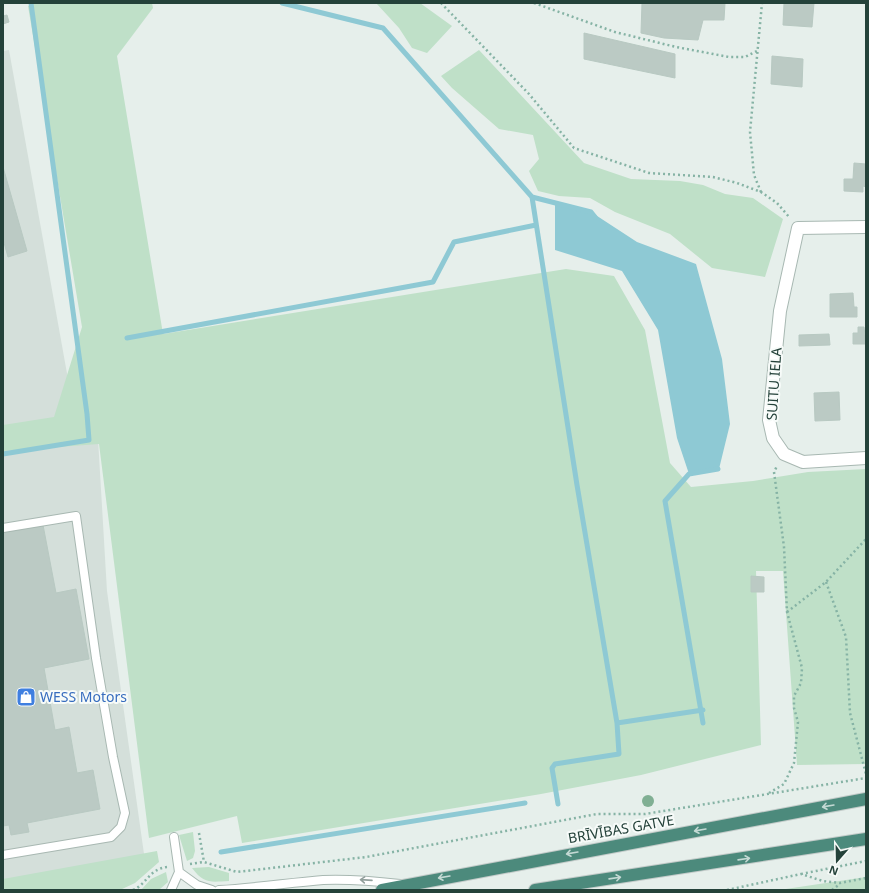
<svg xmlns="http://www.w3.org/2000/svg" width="869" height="893" font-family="'Noto Sans',sans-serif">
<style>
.built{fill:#d4dfda}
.green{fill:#bfe0c8}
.water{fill:#8ec9d4}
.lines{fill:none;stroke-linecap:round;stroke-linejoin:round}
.stream{stroke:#8ec9d4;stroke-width:5}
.building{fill:#bbcac4;stroke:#b8c9c2}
.service-casing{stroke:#a8b8b2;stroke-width:10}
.minor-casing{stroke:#a8b8b2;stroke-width:14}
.trunk-casing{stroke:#c2cac8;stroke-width:14}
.path{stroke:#86b3a5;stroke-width:2.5;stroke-dasharray:2 3;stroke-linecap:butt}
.service{stroke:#fff;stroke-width:8}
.minor{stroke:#fff;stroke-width:12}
.trunk{stroke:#4c8a7c;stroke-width:12}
.tree{fill:#80af93}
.oneway{stroke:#c4d9d4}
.oneway2{stroke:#92a09c}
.labels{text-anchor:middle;stroke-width:4;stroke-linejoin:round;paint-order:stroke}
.street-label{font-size:14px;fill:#24423a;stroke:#f7fbf9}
.shop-label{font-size:14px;fill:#366cbe;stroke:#f7fbf9;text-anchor:start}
</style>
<rect width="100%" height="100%" fill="#e6efeb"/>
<path class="built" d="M9,50L68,379L98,439L107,591L145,861L3,885V51Z"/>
<path class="green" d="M34,3H152L153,8L117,56L163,334L566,269L614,276L645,330L670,463L691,487L753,481L808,472L866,469V764L797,765L783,571H756L761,745L641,775L541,794L242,843L237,816L149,838L99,444L3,451V425L54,417L82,327L28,6Z
M376,3H420L452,26L427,53L412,48L399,28Z
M479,50L584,163L631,179L680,181L703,185L725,194L753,198L783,219L765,277L712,268L670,234L615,212L590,198L559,196L538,191L529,171L539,159L533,135L499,129L452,88L441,76Z
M193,832L195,851L193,858L187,861L179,835Z
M157,851L159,862L135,883L120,890H3V879Z
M209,867L229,873V881C210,882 204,884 192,868Z
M166,872L168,882L160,889L141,890L151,879Z
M866,877V890H779Z"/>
<path class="water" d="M555,203L591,212L637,242L696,264L722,359L730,424L719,469L689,474L677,438L658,330L622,271L555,250Z"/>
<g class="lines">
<path class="stream" d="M282,3L383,28L532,197L591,212L595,217
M532,197L577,485L617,723L619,754L555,764L552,768L558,804
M127,338L433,282L454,242L536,225
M3,454L89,440L87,414L31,3
M617,723L703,710
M703,723L665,501L689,474L718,469
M221,852L525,803"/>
</g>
<path class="building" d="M642,3H725L724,20H703L698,40L664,38L641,33Z
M784,3H814L812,27L783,25Z
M7,15L9,22L3,24V16Z
M584,33L675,54V78L584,59Z
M772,56L803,59L802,87L771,84Z
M854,163L866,164V187L863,186V192L844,191V179H853Z
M3,167L27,251L8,257L3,239Z
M853,293L854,307H857V317H830V294Z
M858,327H864L866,344H853V333H858Z
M829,334L830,345L799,346V335Z
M839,392L840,420L815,421L814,393Z
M43,525L56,593L76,589L89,659L44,668L55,730L69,727L77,773L93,770L100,809L27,823L29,832L11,835L9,825L3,826V533Z
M751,576L764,577V592H751Z"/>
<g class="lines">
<defs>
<path id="service" d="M3,528L76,516L96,658L113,757L125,813L121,827L111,837L3,855
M179,872L197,885L212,890
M171,890L179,872L174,837
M219,890C254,888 288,883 323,880C349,879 374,881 400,884"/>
<path id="minor" d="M866,227L798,228L780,311L769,420L773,438L784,454L803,462L866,458"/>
<path id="trunk" d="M382,890L866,799
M535,890L866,839"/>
</defs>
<use href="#service" class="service-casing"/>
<use href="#minor" class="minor-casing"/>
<use href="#trunk" class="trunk-casing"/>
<path class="path" d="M441,3L529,94L574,148L649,173L713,177L737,183L761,192L777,203L790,218
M534,3L615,32L676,47L729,57H745L757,51
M761,192L754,175L750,132L762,3
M826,582L846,637L850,713L866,774
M787,612L826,582L866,539
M769,793L784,784L794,763L798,722L794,708V696L801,683L802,668L787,612L784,547L774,472L777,466
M199,833L204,862
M190,864L204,862L237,872L366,857L597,814H645L866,778
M801,874L866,861
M133,890C147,884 149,869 167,867
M727,890L801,874L823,881L840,883L866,878
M832,890L840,884"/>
<use href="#service" class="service"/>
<use href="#minor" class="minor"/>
<use href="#trunk" class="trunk"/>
</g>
<circle class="tree" cx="648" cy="801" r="6"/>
<defs><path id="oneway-shaft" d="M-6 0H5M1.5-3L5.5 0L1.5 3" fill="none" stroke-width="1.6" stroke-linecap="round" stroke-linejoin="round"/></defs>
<g class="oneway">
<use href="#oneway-shaft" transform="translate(828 806) rotate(170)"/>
<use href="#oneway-shaft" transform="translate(700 830) rotate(170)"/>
<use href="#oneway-shaft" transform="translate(572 853) rotate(170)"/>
<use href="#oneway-shaft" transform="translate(744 859) rotate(-8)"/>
<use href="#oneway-shaft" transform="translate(444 877) rotate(170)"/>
<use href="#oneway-shaft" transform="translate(615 878) rotate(-8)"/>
</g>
<use class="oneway2" href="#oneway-shaft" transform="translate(366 880) rotate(-176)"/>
<defs>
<symbol id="shop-square" viewBox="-11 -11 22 22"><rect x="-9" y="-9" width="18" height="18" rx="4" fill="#3f7fe0" stroke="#f7fbf9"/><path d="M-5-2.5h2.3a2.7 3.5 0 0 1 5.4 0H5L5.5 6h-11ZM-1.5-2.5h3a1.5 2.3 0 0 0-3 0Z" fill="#fff"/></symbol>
</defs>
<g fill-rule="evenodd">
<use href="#shop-square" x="15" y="686" width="22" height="22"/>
</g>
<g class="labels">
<g class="street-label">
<text transform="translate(774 384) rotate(-86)" y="5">SUITU IELA</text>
<text transform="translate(621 829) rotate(-10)" y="5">BRĪVĪBAS GATVE</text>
</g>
<g class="shop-label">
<text x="40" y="702">WESS Motors</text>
</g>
</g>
<rect width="869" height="893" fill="none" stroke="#24423a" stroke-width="8"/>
<g transform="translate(837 861) rotate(200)" stroke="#f7fbf9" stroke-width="3" paint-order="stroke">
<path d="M0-3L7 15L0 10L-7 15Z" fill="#24423a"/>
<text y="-6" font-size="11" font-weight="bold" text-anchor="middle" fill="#24423a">N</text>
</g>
</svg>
